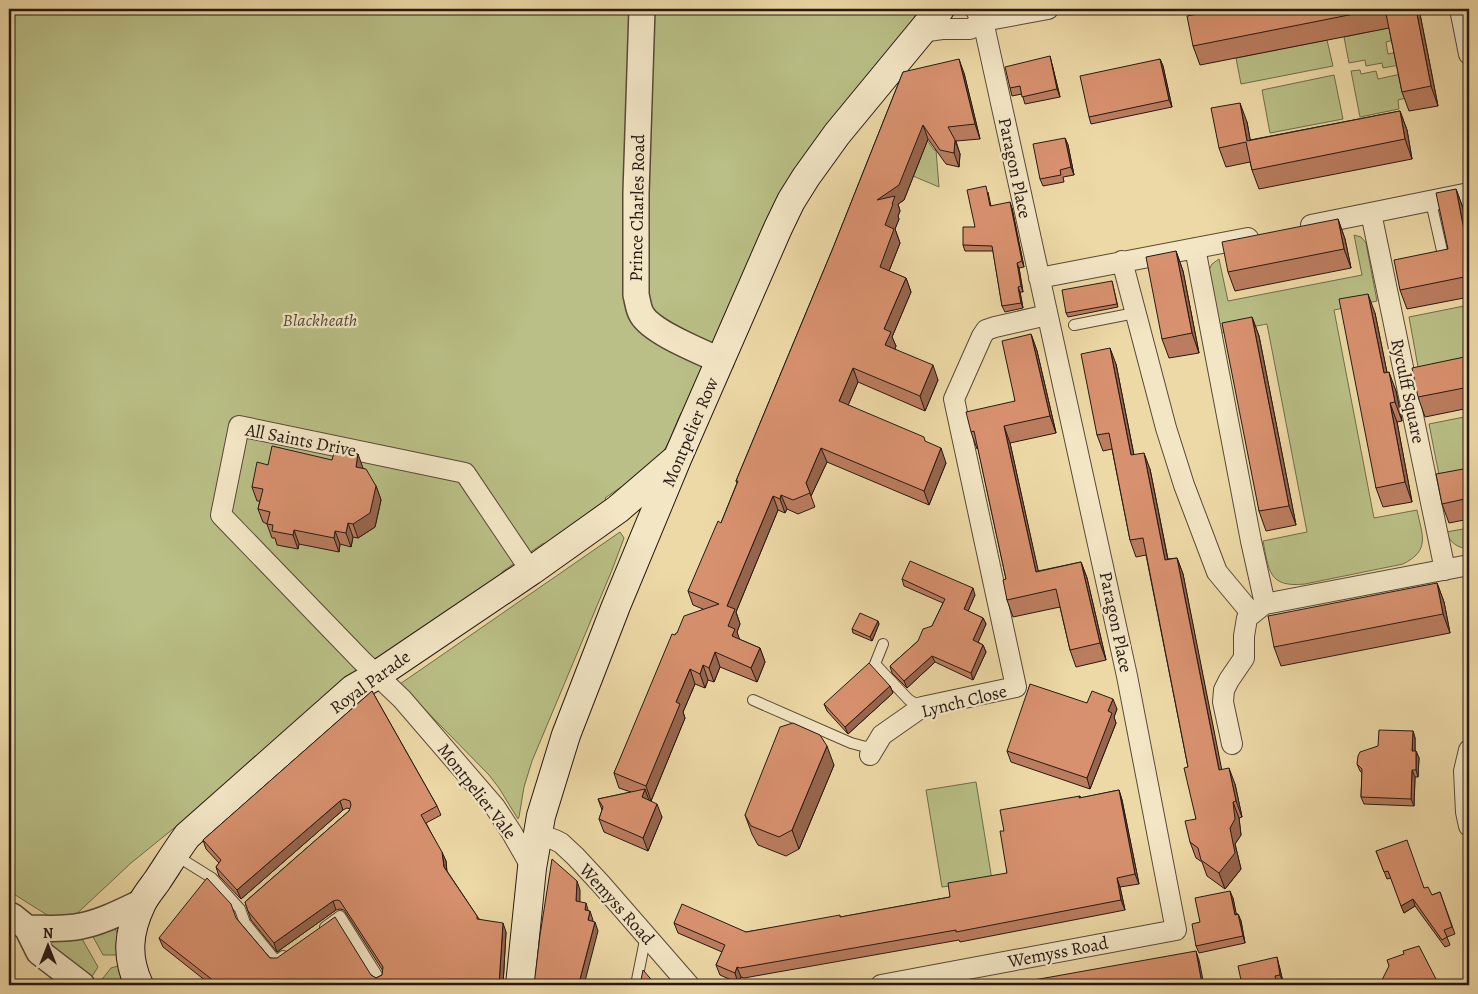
<svg xmlns="http://www.w3.org/2000/svg" width="1478" height="994" font-family="Alegreya,serif">
<style>
.green{fill:#b9bf86;stroke:#706c4c}
.lines{fill:none;stroke-linecap:round;stroke-linejoin:round}
.service-casing{stroke:#584938;stroke-width:12}
.minor-casing{stroke:#584938;stroke-width:22}
.tertiary-casing{stroke:#584938;stroke-width:28}
.secondary-casing{stroke:#261913;stroke-width:30}
.service{stroke:#f3e6c5;stroke-width:10}
.minor{stroke:#f3e6c5;stroke-width:20}
.tertiary{stroke:#f3e6c5;stroke-width:25}
.secondary{stroke:#f3e6c5;stroke-width:28}
.wall{fill:#ba7d5f;stroke:#261913}
.shaded-wall{fill:#97664d;stroke:#261913}
.building{fill:#d8916e;stroke:#261913}
.labels{text-anchor:middle;stroke-width:4.5;stroke-linejoin:round;paint-order:stroke}
.street-label{font-size:18px;fill:#261913;stroke:#f3e6c5}
.park-label{font-size:18px;font-style:italic;fill:#524b36;stroke:#f3e6c5}
</style>
<rect width="100%" height="100%" fill="#edd9a6"/>
<filter id="stains"><feTurbulence type="fractalNoise" baseFrequency=".004" numOctaves="4"/><feColorMatrix values="0 0 0 0 .2 0 0 0 0 .09 0 0 0 0 .02 0 0 0 .5 -.17"/></filter>
<radialGradient id="worn" r=".72"><stop offset=".6" stop-color="#630" stop-opacity="0"/><stop offset="1" stop-color="#630" stop-opacity=".3"/></radialGradient>
<path class="green" d="M9,9H921L827,127L732,308L682,414L681,413C675,425 671,440 663,452C653,467 636,477 622,488L621,487L605,498L606,500L551,542L542,544L502,572L500,577L385,657L131,863L70,920H55L9,891Z
M1392,27L1394,40L1386,42L1388,54L1397,52L1399,65L1383,68L1382,63L1366,66L1365,60L1349,63L1344,37Z
M1327,40L1333,66L1241,84L1236,58Z
M1360,70L1361,74L1376,71L1378,79L1401,74L1406,98L1398,100L1399,109L1360,117L1351,71Z
M1334,75L1343,119L1270,133L1262,90Z
M915,123L934,150H936L939,187L906,173Z
M1354,235L1361,237L1366,243L1377,301L1334,310L1374,518L1417,510C1422,535 1431,550 1403,564L1305,584C1268,588 1269,570 1263,541L1307,532L1267,324L1221,333L1209,270L1212,264L1219,259L1228,301L1362,275Z
M1469,305V368L1420,378L1409,317Z
M1469,416V480L1441,485L1429,424Z
M1469,528V549C1458,548 1450,543 1446,532Z
M620,532L624,538L612,570L532,761L524,787L519,817L518,819L499,788L489,775L400,684Z
M976,782L992,880L942,887L926,790Z
M113,927C121,932 117,946 117,955H103L91,933Z
M81,937L98,967L91,978L50,945L55,940L69,941Z
M118,966L125,985H101L99,983L111,968Z"/>
<g class="lines">
<defs>
<path id="service" d="M1431,202L1443,255
M1074,325L1135,313
M883,644L875,664L909,700L922,707
M753,700L851,743L866,747L875,745
M175,855L212,878L240,909L245,923L276,961L283,956
M325,927L340,916L380,980
M636,985L646,935"/>
<path id="minor" d="M1460,9L1469,54
M921,32L942,29H970L983,21L1048,9
M1371,213L1445,570
M1311,225L1469,193
M1195,248L1251,541L1265,604L1469,565
M1122,261L1166,428L1184,485L1217,572L1252,614
M1039,278L1248,238
M531,571L465,473L239,426L221,515L361,660L402,699L495,807L512,833L532,868
M1232,744L1223,702L1224,690L1229,680L1244,658V636L1247,618L1262,606
M1469,750L1464,771L1466,812L1469,826
M870,755L882,735L922,707L1016,687L954,399L982,336L986,330L995,327L1047,315
M538,834L555,840L561,843L575,856L601,884L689,985
M881,985L1176,930L1127,676L983,21L975,9"/>
<path id="tertiary" d="M642,9L636,193V295C638,302 638,309 642,315C653,333 700,351 721,361
M9,916H12L27,928L39,952L82,985
M27,928C45,928 63,930 81,926C102,922 123,911 142,902"/>
<path id="secondary" d="M139,985C126,957 128,932 142,903C146,895 152,888 157,881C167,866 176,851 187,836L353,689L377,675L531,571L618,509L674,461
M520,985L532,868L541,816L566,735L616,606L677,459L778,228L791,201L806,177L837,134L940,9"/>
</defs>
<use href="#service" class="service-casing"/>
<use href="#minor" class="minor-casing"/>
<use href="#tertiary" class="tertiary-casing"/>
<use href="#secondary" class="secondary-casing"/>
<use href="#service" class="service"/>
<use href="#minor" class="minor"/>
<use href="#tertiary" class="tertiary"/>
<use href="#secondary" class="secondary"/>
</g>
<path class="wall" d="M1224,9H1419L1438,106L1409,111L1402,92L1389,28L1200,65L1193,46Z
M1160,59L1163,66L1172,107L1091,124L1089,117Z
M1052,64L1060,97L1025,104L1022,94L1012,96L1010,88Z
M903,72L964,73L980,139L956,141L960,154L959,167L946,164L928,139L904,200L898,204L900,211L898,216L899,219L895,229L900,243L889,271L906,278L911,292L892,337L896,346L895,349L938,380L925,411L858,382L848,405L925,441L946,463L929,505L827,462L811,496L815,507L798,514L787,509L785,513L778,510L736,612L740,624L737,632L739,639L760,648L765,662L757,682L720,667L714,682L708,680L705,688L695,684L683,712L685,718L651,801L649,800L662,817L648,851L604,832L599,819L602,810L598,799L631,792L619,788L614,773L675,635L703,609L693,605L688,591L721,523L737,483L736,481L833,248Z
M1400,111L1407,130L1412,159L1259,189L1252,170L1250,162L1226,167L1219,148L1247,122L1250,140Z
M1065,138L1068,145L1074,175L1063,177L1064,182L1043,186L1040,179Z
M1456,189L1463,208L1469,238V297L1407,309L1400,290L1448,249Z
M988,192L991,206L1012,208L1024,267L1019,268L1023,292H1020L1023,308L1005,312L1002,306L993,251H965L963,245L975,227Z
M1338,219L1345,239L1351,268L1235,291L1228,272Z
M1176,251L1183,271L1199,353L1169,358L1162,339Z
M1112,281L1118,307L1068,317L1066,313Z
M1375,313L1387,373L1396,391L1402,421L1397,422L1412,502L1383,507L1376,488Z
M1252,317L1259,336L1296,525L1266,531L1259,511Z
M1031,334L1037,351L1056,433L1010,443L1038,571L1081,562L1087,578L1106,660L1076,667L1070,650L1060,607L1013,617L1007,600L1006,579L978,448L977,449L971,432L1015,401Z
M1469,356V408L1425,417L1418,397Z
M1116,364L1134,455L1150,469L1168,559L1177,558L1183,574L1221,770L1235,784L1242,817L1239,818L1241,835L1235,844L1241,869L1225,889L1207,876L1202,862L1196,858L1190,842L1196,819L1188,767L1146,555L1136,557L1130,540L1112,449L1103,451L1097,435Z
M268,465L363,468L376,486L381,500L375,527L358,538L353,537L351,547L340,544L339,552L299,544L298,549L277,545L275,538H272L267,524L263,522L258,509L260,501H257L252,487Z
M1469,468V519L1449,523L1442,504Z
M902,579L975,595L968,611L983,618L986,624L978,642L983,645L986,652L973,680L935,662L907,688L892,673L890,666L918,641L932,626L943,603L904,586Z
M1437,583L1444,602L1450,633L1281,666L1274,647Z
M878,621L879,624L872,641L853,633L852,629Z
M890,686L893,693L848,734L827,711L824,704Z
M372,691L437,806L441,815L426,823L446,861L447,871L479,919L506,932L503,985H211L163,947L159,938L236,918L270,958L371,975L376,978L382,975L383,971L344,910L340,909L336,910L277,952L251,920L245,902L349,811L350,809L347,808L343,810L241,899L219,876L216,867L219,863L206,849L203,840Z
M1087,703L1117,709L1114,717L1116,723L1090,789L1011,762L1007,751Z
M1413,731L1415,738V751H1416L1419,758L1418,777H1415L1414,806L1364,804L1361,797L1362,773L1360,771L1357,764L1378,746Z
M834,765L799,849L786,856L758,845L752,834L745,815Z
M1119,790L1122,800L1139,884L1120,887L1125,910L960,942L959,940L744,978L741,977L738,983L720,975L716,965L722,952L678,933L674,923L746,932L841,917L950,897L1007,873L1004,831L1080,796L1081,798Z
M1376,851L1424,888L1432,895L1440,892L1455,934L1447,937L1450,945L1445,947L1415,906L1404,913L1391,878L1387,879Z
M1233,898L1236,914H1238L1241,921L1245,943L1199,953L1196,946L1200,922Z
M1279,965L1283,982L1278,983L1242,985Z
M1437,981L1439,985H1384Z"/>
<path class="shaded-wall" d="M1416,9H1419L1438,106L1431,86Z
M1050,56L1052,64L1060,97L1057,89Z
M959,59L964,73L980,139L975,124Z
M1160,59L1163,66L1172,107L1169,100Z
M1240,103L1247,122L1254,160L1247,141Z
M1400,111L1407,130L1412,159L1405,139Z
M923,125L928,139L904,200L898,204L900,211L898,216L899,219L895,229L900,243L885,281L880,267L877,200Z
M1065,138L1068,145L1074,175L1071,167Z
M955,140L960,154L959,167L954,153Z
M1456,189L1463,208L1469,238V250L1467,245Z
M1010,202L1012,208L1024,267L1022,261Z
M1338,219L1345,239L1351,268L1344,249Z
M1176,251L1183,271L1199,353L1192,333Z
M1017,263L1019,268L1023,292L1021,286Z
M906,278L911,292L892,337L896,346L890,360L885,345L884,329Z
M1018,287L1020,292L1023,308L1021,303Z
M1368,294L1375,313L1391,392L1384,373Z
M1252,317L1259,336L1296,525L1289,506Z
M1031,334L1037,351L1056,433L1050,416Z
M1110,348L1116,364L1137,471L1131,455Z
M933,365L938,380L925,411L920,396Z
M853,368L858,382L844,415L839,401Z
M1389,372L1396,391L1402,421L1395,402Z
M1390,403L1397,422L1412,502L1405,482Z
M1004,426L1010,443L1042,588L1036,572Z
M821,448L827,462L811,496L806,483Z
M941,448L946,463L929,505L924,491Z
M1144,453L1150,469L1171,576L1165,560Z
M358,454L363,468L361,481L356,467Z
M376,486L381,500L375,527L358,538L353,524Z
M781,495L787,509L785,513L780,499Z
M773,496L778,510L736,612L740,624L737,632L741,643L737,650L728,626L727,606Z
M348,523L353,537L351,547L346,533Z
M294,530L299,544L298,549L293,535Z
M335,531L340,544L339,552L334,538Z
M1177,558L1183,574L1225,786L1219,770Z
M1081,562L1087,578L1106,660L1100,643Z
M1437,583L1444,602L1450,633L1443,614Z
M973,588L975,595L966,616L964,609Z
M983,618L986,624L976,647L973,640Z
M878,621L879,624L872,641L870,637Z
M983,645L986,652L973,680L971,673Z
M760,648L765,662L757,682L751,668Z
M715,652L720,667L714,682L709,668Z
M932,656L935,662L907,688L904,681Z
M703,665L708,680L705,688L700,674Z
M690,669L695,684L683,712L685,718L651,801L646,786L676,702Z
M890,686L893,693L848,734L845,727Z
M1113,699L1117,709L1114,717L1116,723L1090,789L1087,778L1108,711Z
M1413,731L1415,738V758L1412,751Z
M827,746L834,765L799,849L792,830Z
M1416,751L1419,758L1418,777L1416,770Z
M1229,768L1235,784L1242,817L1236,801Z
M1412,770L1415,777L1414,806L1411,799Z
M645,789L650,803L642,797Z
M1119,790L1122,800L1139,884L1135,874Z
M340,801L343,810L241,899L237,890Z
M1233,802L1239,818L1241,835L1235,844L1241,869L1225,889L1219,873L1230,828Z
M657,804L662,817L648,851L643,838Z
M442,852L446,861L447,876L444,867Z
M1117,878L1120,887L1125,910L1121,900Z
M577,881L580,890V910L576,901Z
M1230,891L1233,898L1238,922L1235,915Z
M1413,899L1415,906L1404,913L1401,906Z
M333,901L336,910L277,952L274,943Z
M586,903L589,913L585,910Z
M590,911L593,920L591,929L588,920Z
M1238,914L1241,921L1245,943L1243,936Z
M595,922L598,931L584,985L579,983Z
M503,923L506,932L503,985H499Z
M1196,951L1199,960L1204,985H1203L1202,984Z
M1277,957L1279,965L1283,982L1280,975Z
M737,967L741,977L738,983L735,973Z"/>
<path class="building" d="M1224,9H1379L1193,46L1187,16Z
M1385,9H1416L1431,86L1402,92Z
M1050,56L1057,89L1022,97L1020,86L1010,88L1005,67Z
M959,59L975,124L948,127L955,140L954,153L940,150L923,125L899,185L877,200L895,196L892,204H893L885,225L894,229L880,267L906,278L884,329L891,332L885,345L933,365L920,396L853,368L839,401L924,437L925,441L941,448L924,491L821,448L806,483L810,493L793,500L781,495L780,499L773,496L727,606L735,609L728,626L735,629L732,636L760,648L751,668L715,652L709,668L703,665L700,674L690,669L676,702L680,704L646,786L614,773L672,634L675,635L676,633H677L684,616L719,604L688,591L718,521L721,523L738,481H736L833,248L903,72Z
M1160,59L1169,100L1089,117L1080,76Z
M1240,103L1247,141L1400,111L1405,139L1252,170L1246,142L1219,148L1211,108Z
M1065,138L1071,167L1060,170L1061,175L1040,179L1033,144Z
M986,186L990,206L1010,202L1022,261L1017,263L1021,286L1018,287L1021,303L1002,306L992,246L963,245V227H975L967,190Z
M1456,189L1467,245H1469V276L1400,290L1394,260L1448,249L1436,193Z
M1338,219L1344,249L1228,272L1222,242Z
M1176,251L1192,333L1162,339L1146,257Z
M1112,281L1117,304L1066,313L1062,290Z
M1368,294L1384,373L1389,372L1395,402L1390,403L1405,482L1376,488L1339,299Z
M1252,317L1289,506L1259,511L1222,323Z
M1031,334L1050,416L1004,426L1036,572L1081,562L1100,643L1070,650L1056,589L1007,600L1003,580L1006,579L974,431L971,432L966,412L1015,401L1002,341Z
M1110,348L1131,455L1144,453L1165,560L1177,558L1219,770L1229,768L1236,801L1233,802L1235,819L1230,828L1235,853L1219,873L1201,860L1198,848L1190,842L1185,821L1196,819L1184,768L1188,767L1143,538L1130,540L1109,433L1097,435L1081,354Z
M1469,356V387L1418,397L1412,368Z
M272,446L332,460L335,449L358,454L356,467L366,469L376,486L370,513L353,524L348,523L346,533L335,531L334,538L294,530L293,535L272,531L273,525L267,524L270,512L258,509L263,489L252,487L257,462L268,465Z
M1469,468V498L1442,504L1436,474Z
M910,561L973,588L964,609L983,618L973,640L983,645L971,673L932,656L904,681L890,666L918,641L923,629L932,626L945,599L902,579Z
M1437,583L1443,614L1274,647L1268,616Z
M860,613L878,621L870,637L852,629Z
M869,663L890,686L845,727L824,704Z
M1030,684L1087,703L1092,691L1113,699L1108,711L1112,713L1087,778L1007,751Z
M372,691L437,806L421,815L442,852L444,867L477,916V919L503,923L499,985H219L159,938L207,878L231,904L236,918L270,958H277L335,917L371,975L376,978L382,975L383,967L340,901L337,900L333,901L274,943L248,911L245,902L349,811L351,805L350,801L344,799L340,801L237,890L216,867L221,860L203,840Z
M793,723L820,735L827,746L792,830L779,837L751,826L745,815L780,727Z
M1379,730L1413,731L1412,751H1416V770H1412L1411,799L1361,797L1362,769L1357,764L1358,756L1360,752L1378,746Z
M645,789L642,797L657,804L643,838L599,819L603,807L598,799Z
M1119,790L1135,874L1117,878L1121,900L956,932V930L740,968L737,967L735,973L716,965L725,945L674,923L682,904L746,932L840,915V917L950,897L948,883L1007,873L1000,831H1004L1000,810L1080,796L1079,798Z
M1407,840L1424,888L1428,887L1432,895L1440,892L1452,927L1444,930L1447,937L1442,940L1413,899L1401,906L1388,871L1384,872L1376,851Z
M552,859L577,881L576,901L586,903L585,910L590,911L588,920L595,922L579,983L586,985H534L540,935Z
M1230,891L1235,915L1238,914L1243,936L1196,946L1192,924L1200,922L1195,898Z
M1419,946L1437,981L1430,985H1384L1382,980L1389,966L1387,960L1404,954L1403,951Z
M1196,951L1202,984L1197,985H1006Z
M1277,957L1280,975L1275,976L1277,985H1242L1238,966Z
M643,970L656,985H640Z
M9,978L17,985H9Z"/>
<g class="labels">
<g class="street-label">
<text transform="translate(1015 168) rotate(78)" y="6">Paragon Place</text>
<text transform="translate(637 208) rotate(-89)" y="6">Prince Charles Road</text>
<text transform="translate(1408 391) rotate(78)" y="6">Ryculff Square</text>
<text transform="translate(690 432) rotate(-67)" y="6">Montpelier Row</text>
<text transform="translate(301 440) rotate(11)" y="6">All Saints Drive</text>
<text transform="translate(1116 622) rotate(78)" y="6">Paragon Place</text>
<text transform="translate(370 682) rotate(-36)" y="6">Royal Parade</text>
<text transform="translate(964 701) rotate(-14)" y="6">Lynch Close</text>
<text transform="translate(477 791) rotate(52)" y="6">Montpelier Vale</text>
<text transform="translate(617 904) rotate(48)" y="6">Wemyss Road</text>
<text transform="translate(1058 952) rotate(-11)" y="6">Wemyss Road</text>
</g>
<g class="park-label">
<text x="320" y="326">Blackheath</text>
</g>
</g>
<rect width="1478" height="994" fill="none" stroke="#edd9a6" stroke-width="30"/>
<rect x="10" y="10" width="1458" height="974" fill="none" stroke="#261913" stroke-width="2.5"/>
<rect x="15" y="15" width="1448" height="964" fill="none" stroke="#261913"/>
<g transform="translate(48 946)" stroke="#f3e6c5" stroke-width="4" paint-order="stroke">
<path d="M0-4L9 19L0 12L-9 19Z" fill="#261913"/>
<text y="-8" font-size="14" font-weight="bold" text-anchor="middle" fill="#261913">N</text>
</g>
<rect width="100%" height="100%" filter="url(#stains)"/>
<rect width="100%" height="100%" fill="url(#worn)"/>
</svg>
